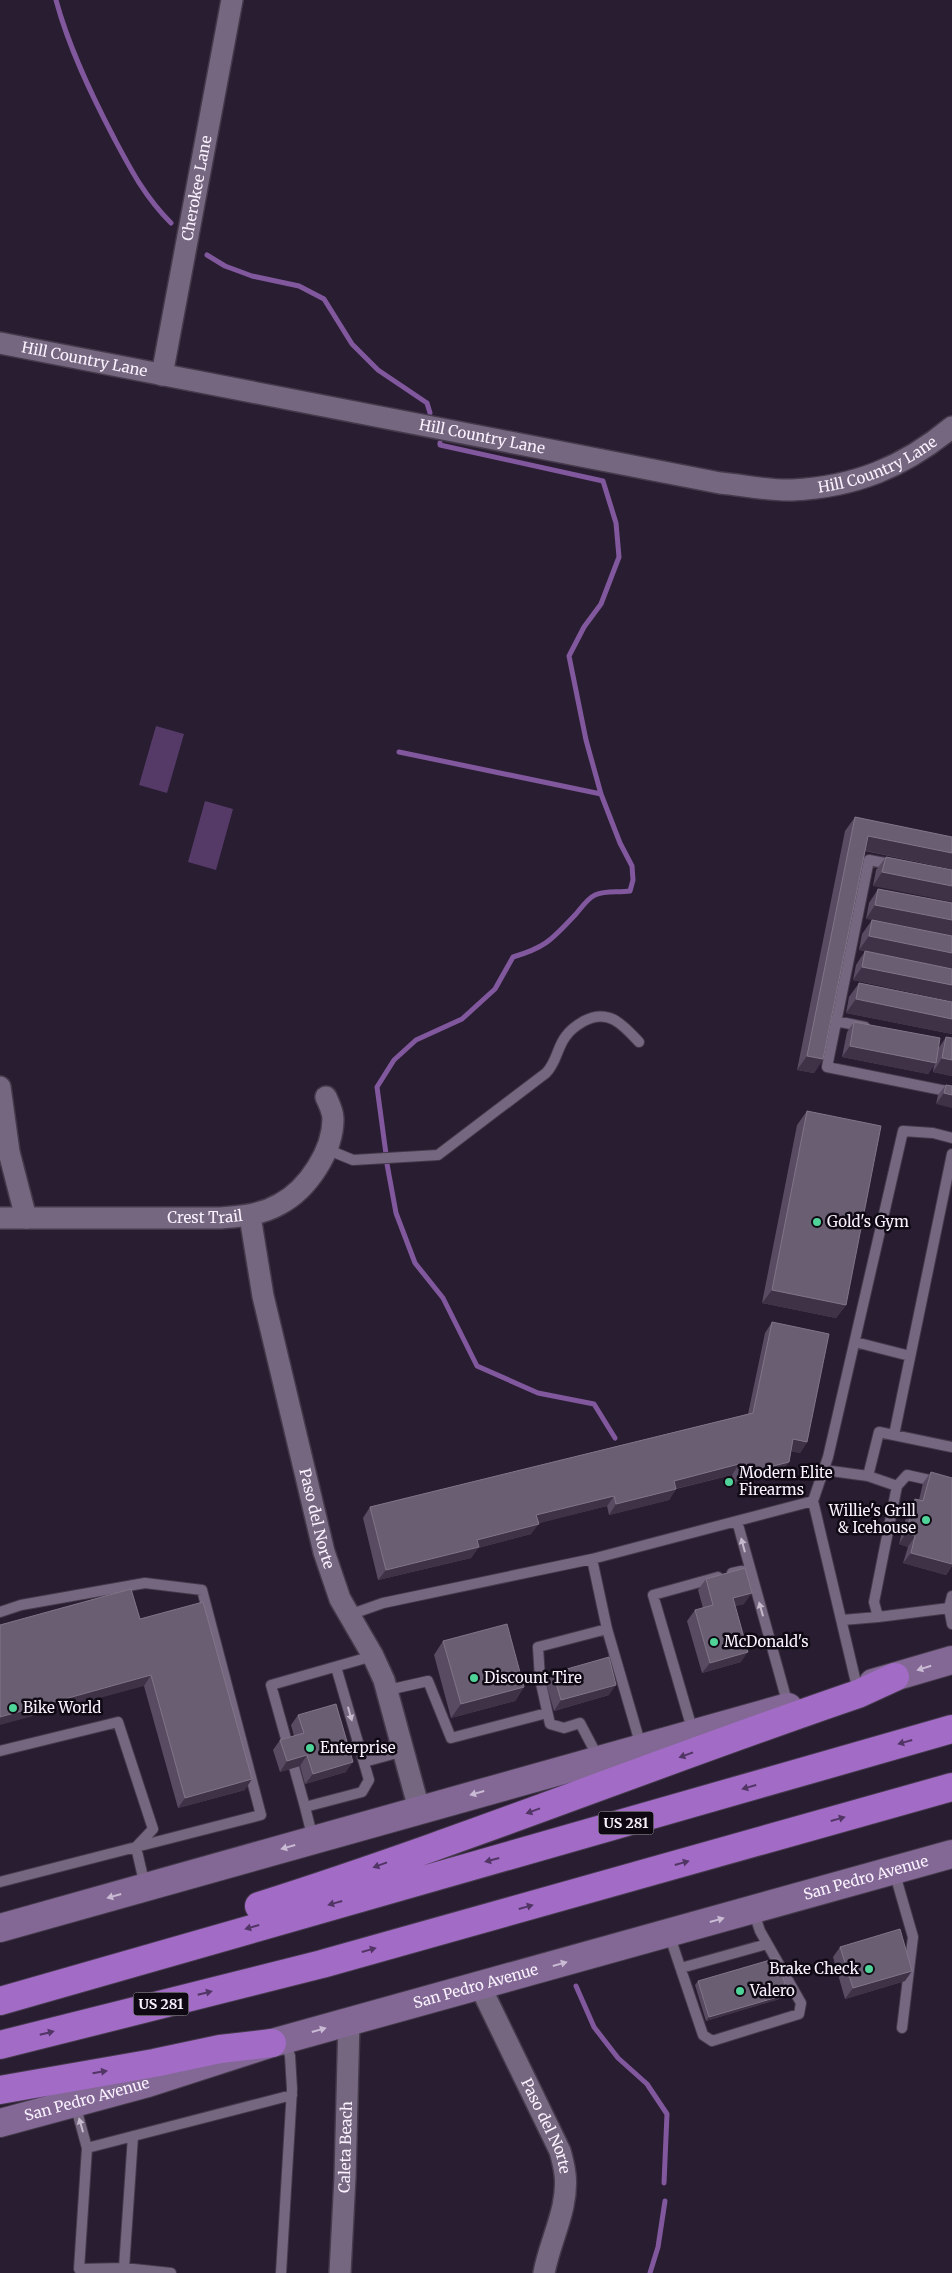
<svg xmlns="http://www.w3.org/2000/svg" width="952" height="2273" font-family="Merriweather,serif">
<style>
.green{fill:#553a68}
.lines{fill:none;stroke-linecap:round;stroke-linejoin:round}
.stream{stroke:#81589d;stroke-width:5}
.service-casing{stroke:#443a4b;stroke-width:12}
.minor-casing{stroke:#443a4b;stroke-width:24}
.secondary-casing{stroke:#443a4b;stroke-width:30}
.motorway-casing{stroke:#443a4b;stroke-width:30}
.service{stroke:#766780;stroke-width:10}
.minor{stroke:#766780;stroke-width:21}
.secondary{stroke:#836895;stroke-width:28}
.motorway{stroke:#a26bc6;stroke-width:28}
.wall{fill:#594c62}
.shaded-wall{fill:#3f3247}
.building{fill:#6a5e73;stroke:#817588}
.oneway{fill:#c5bacc}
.oneway2{fill:#cabbd4}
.oneway3{fill:#513564}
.poi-dot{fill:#50d398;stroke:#0f0913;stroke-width:2}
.labels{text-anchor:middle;stroke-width:5;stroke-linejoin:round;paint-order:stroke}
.shield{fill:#0f0913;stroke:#b3acb8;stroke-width:1}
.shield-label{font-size:14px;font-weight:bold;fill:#f9f2fe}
.street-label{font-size:15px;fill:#f9f2fe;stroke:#0f0913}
.poi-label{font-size:15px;fill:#f9f2fe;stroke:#0f0913;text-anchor:start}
</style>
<rect width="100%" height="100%" fill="#291d31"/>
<path class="green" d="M156,726L184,734L167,793L139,785Z
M205,801L233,809L216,870L188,862Z"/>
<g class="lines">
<path class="stream" d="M56,0C69,48 91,94 114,138C131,170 145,197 171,223
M207,255L225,266L252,276L299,286L324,299L352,344L378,370L427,403L430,413
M399,752L601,794
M386,1154L377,1087L394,1060L416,1040L462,1019L495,989L513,957C547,947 552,939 576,914C581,908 588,898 595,895C606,890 618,893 630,891L633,880L632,866L620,843L601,794L586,740L569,656L584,627L601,604L619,557L616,523L603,481L440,445V443
M387,1164L396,1213L415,1263L443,1298L477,1366L538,1393L594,1404L615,1438
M576,1986L594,2027L618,2058L647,2084L667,2114L664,2183
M650,2273L658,2247L665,2201"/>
<defs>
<path id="service" d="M895,865L869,860L827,1067L952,1092
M836,1021L865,1027
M326,1149L353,1160L438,1155L546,1073C557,1062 557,1047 566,1036C570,1030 577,1025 584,1021C609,1008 623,1025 639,1042
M855,1342L910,1356
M894,1435L952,1154
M952,1447L879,1432L868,1476L897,1486L874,1602L878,1617L949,1608L952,1624
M824,1470L868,1476
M897,1486L907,1475L952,1485
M813,1501L828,1457L903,1131L933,1133L952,1138
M737,1521L788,1705
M592,1559L607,1629L641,1746
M732,1573L750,1569
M949,1608L952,1596
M0,1612L21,1605L145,1583L202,1590L261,1815L136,1847L145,1886
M349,1615L383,1603L592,1559L813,1501L858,1691
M842,1620L878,1617
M388,1690L428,1681L451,1738L547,1713
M693,1732L653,1595L718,1577
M288,1746L271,1685L373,1656
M0,1751L118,1722L153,1829L136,1847L0,1882
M599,1759L580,1723L564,1728L550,1724L540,1679L538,1647L607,1629
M364,1762L404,1751
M294,1767L305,1807
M313,1839L305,1807L362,1792L369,1780L336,1667
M894,1871L913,1937L902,2028
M669,1934L703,2035L712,2041L799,2014L801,2003L760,1931L753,1910
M681,1968L767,1944
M75,2104L87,2148L79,2269L124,2268L171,2273
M87,2148L292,2095
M124,2268L133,2136
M281,2273L292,2089L290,2056L285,2040"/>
<g id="minor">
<path id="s1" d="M0,343L720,483C743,485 769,491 792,490C855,487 904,467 952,427"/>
<path id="s2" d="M162,375L232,0"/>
<path d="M0,1087L9,1152L26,1218"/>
<path id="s3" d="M250,1216L263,1296L324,1552L340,1599L373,1656L384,1680L419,1809"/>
<path id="s4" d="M0,1218H221C242,1216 261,1215 280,1204C308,1189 333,1151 333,1119C333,1111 329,1104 326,1097"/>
<path id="s5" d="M480,1986L560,2151C562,2158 564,2166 565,2174C569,2208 550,2240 544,2273"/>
<path id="s6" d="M340,2273L345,2177L349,2021"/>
</g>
<g id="secondary">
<path d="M873,1683L952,1660"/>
<path d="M0,1928L788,1707"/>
<path id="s7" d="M0,2123L148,2083L272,2043L952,1854"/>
</g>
<path id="motorway" d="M259,1906C461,1842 658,1762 858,1694L895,1677
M0,2001C317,1908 635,1820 952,1729
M0,2045L322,1964L952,1787
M0,2090L154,2063L220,2049L272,2043"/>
</defs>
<use href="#service" class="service-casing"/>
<use href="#minor" class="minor-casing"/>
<use href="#secondary" class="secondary-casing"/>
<use href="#motorway" class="motorway-casing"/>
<use href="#service" class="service"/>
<use href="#minor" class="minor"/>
<use href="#secondary" class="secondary"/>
<use href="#motorway" class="motorway"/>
</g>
<path class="wall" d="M855,817L952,837V869L865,851L823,1059L814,1073L797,1070L845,831Z
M886,857L952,870L873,886L876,870Z
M878,889L952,903L866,919L869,903Z
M872,920L952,968L859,950L862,934Z
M865,951L952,969V1001L853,980L856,965Z
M859,983L952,1002V1034L846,1013L849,997Z
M854,1022L938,1049L946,1037L952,1038V1076L933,1072L934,1065L928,1074L842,1057L847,1032Z
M946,1085L952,1086L936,1104L938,1095Z
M807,1111L846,1305L836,1318L762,1303L797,1125Z
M772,1322L807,1442L800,1453L791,1451L789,1462L781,1472L734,1484L732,1475L676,1489L669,1500L609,1515L607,1506L538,1523L531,1534L478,1548L471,1558L378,1580L363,1518L370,1507L748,1414L765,1333Z
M931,1472L952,1519V1566L946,1575L903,1563L908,1547L899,1544L908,1510L915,1499L919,1500L923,1483Z
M706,1579L744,1604L735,1606L741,1662L702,1673L687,1621L695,1610L703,1608L698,1590Z
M140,1619L245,1790L178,1808L144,1686Z
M443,1641L524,1687L515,1701L451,1718L434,1655Z
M553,1673L609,1695L554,1711L546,1683Z
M298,1715L346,1772L305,1784L300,1766L280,1772L273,1750L280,1740L294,1736L291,1725Z
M840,1947L905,1981L845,1999L833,1957Z
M698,1981L786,1997L706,2021L695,1985Z"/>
<path class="shaded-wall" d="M868,836L952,853V869L858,849Z
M882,872L952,886V902L873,886Z
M875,905L952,920V936L866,919Z
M869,936L952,953V968L859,950Z
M862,967L952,985V1001L853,980Z
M856,999L952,1019V1034L846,1013Z
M850,1046L936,1063L928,1074L842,1057Z
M807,1056L823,1059L814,1073L797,1070Z
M942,1058L952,1060V1076L933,1072Z
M944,1093L952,1095V1108L936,1104Z
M772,1290L846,1305L836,1318L762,1303Z
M793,1439L807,1442L800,1453L786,1450Z
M789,1462L781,1472L734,1484L742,1474Z
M739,1464L732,1475L666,1491L674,1481Z
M676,1489L669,1500L609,1515L616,1504Z
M614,1496L607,1506L529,1526L536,1515Z
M539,1524L531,1534L478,1548L471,1558L378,1580L386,1570L477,1540Z
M906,1533L915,1536L908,1547L899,1544Z
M911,1553L952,1564V1566L946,1575L903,1563Z
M752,1593L744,1604L725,1609L733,1598Z
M748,1652L741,1662L702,1673L710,1663Z
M151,1675L144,1686L0,1725V1717Z
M616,1685L609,1695L554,1711L561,1700Z
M524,1687L515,1701L451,1718L461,1704Z
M307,1755L300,1766L280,1772L287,1761Z
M353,1762L346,1772L305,1784L313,1774Z
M252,1779L245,1790L178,1808L185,1798Z
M912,1971L905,1981L845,1999L853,1988Z
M788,1994L786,1997L706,2021L709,2017Z"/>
<path class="building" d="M855,817L952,837V853L868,836L823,1059L807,1056Z
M886,857L952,870V886L882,872Z
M878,889L952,903V920L875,905Z
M872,920L952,936V953L869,936Z
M865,951L952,969V985L862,967Z
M859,983L952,1002V1019L856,999Z
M854,1022L940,1038L936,1063L850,1046Z
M946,1037L952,1038V1060L942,1058Z
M946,1085L952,1086V1095L944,1093Z
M807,1111L881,1126L846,1305L772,1290Z
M772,1322L829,1334L807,1442L793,1439L789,1462L742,1474L739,1464L674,1481L676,1489L616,1504L614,1496L536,1515L539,1524L477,1540L479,1547L386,1570L370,1507L753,1413Z
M931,1472L952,1478V1564L911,1553L915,1536L906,1533L915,1499L923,1501Z
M745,1568L752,1593L733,1598L748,1652L710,1663L695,1610L713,1605L706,1579Z
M131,1589L140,1619L203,1602L252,1779L185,1798L151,1675L0,1717V1625Z
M507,1624L524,1687L461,1704L443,1641Z
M609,1657L616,1685L561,1700L553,1673Z
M336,1704L353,1762L313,1774L307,1755L287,1761L280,1740L304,1733L298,1715Z
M900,1929L912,1971L853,1988L840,1947Z
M777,1958L788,1994L709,2017L698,1981Z"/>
<defs><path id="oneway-solid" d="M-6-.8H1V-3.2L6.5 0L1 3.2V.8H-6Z" transform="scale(1.25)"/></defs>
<g class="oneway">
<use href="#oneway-solid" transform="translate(743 1545) rotate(-105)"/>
<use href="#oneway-solid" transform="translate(761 1609) rotate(-106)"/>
<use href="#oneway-solid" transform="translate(350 1714) rotate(74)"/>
<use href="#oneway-solid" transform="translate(81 2125) rotate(-106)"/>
</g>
<g class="oneway2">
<use href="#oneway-solid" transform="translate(924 1668) rotate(163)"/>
<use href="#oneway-solid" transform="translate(477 1793) rotate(164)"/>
<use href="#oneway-solid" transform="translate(288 1847) rotate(164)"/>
<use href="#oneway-solid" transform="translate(114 1896) rotate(164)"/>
<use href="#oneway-solid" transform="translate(717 1920) rotate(-16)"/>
<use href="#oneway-solid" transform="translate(560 1964) rotate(-16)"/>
<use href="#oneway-solid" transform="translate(319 2030) rotate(-16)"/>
</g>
<g class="oneway3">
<use href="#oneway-solid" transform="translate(905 1742) rotate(164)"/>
<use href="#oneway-solid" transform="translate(686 1755) rotate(160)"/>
<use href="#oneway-solid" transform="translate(749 1787) rotate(164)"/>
<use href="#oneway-solid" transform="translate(533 1811) rotate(160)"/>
<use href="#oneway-solid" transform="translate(838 1819) rotate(-16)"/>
<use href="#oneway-solid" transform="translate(492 1860) rotate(165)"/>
<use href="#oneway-solid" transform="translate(682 1863) rotate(-16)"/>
<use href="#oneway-solid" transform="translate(380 1865) rotate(160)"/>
<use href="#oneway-solid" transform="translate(335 1903) rotate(164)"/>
<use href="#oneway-solid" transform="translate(526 1907) rotate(-16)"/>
<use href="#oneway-solid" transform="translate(252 1927) rotate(164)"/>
<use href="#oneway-solid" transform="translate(369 1950) rotate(-16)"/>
<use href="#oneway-solid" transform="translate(205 1993) rotate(-14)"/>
<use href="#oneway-solid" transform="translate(47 2033) rotate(-14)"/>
<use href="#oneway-solid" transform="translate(100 2072) rotate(-9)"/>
</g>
<g class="poi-dot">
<circle cx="817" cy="1222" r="5"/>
<circle cx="729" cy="1482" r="5"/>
<circle cx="926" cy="1520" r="5"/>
<circle cx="714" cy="1642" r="5"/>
<circle cx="474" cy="1678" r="5"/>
<circle cx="13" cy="1708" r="5"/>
<circle cx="310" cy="1748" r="5"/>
<circle cx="869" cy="1969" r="5"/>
<circle cx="740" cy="1991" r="5"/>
</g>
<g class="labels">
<g class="shield">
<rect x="598.5" y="1811.5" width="55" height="23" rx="4"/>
<rect x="133.5" y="1992.5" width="55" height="23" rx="4"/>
</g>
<g class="shield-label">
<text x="626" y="1828">US 281</text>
<text x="161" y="2009">US 281</text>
</g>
<g class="street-label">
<text dy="5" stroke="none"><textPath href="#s2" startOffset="190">Cherokee Lane</textPath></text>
<text dy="5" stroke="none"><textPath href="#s1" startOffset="86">Hill Country Lane</textPath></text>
<text dy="5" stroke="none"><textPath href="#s1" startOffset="491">Hill Country Lane</textPath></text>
<text dy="5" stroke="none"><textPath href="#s1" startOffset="896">Hill Country Lane</textPath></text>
<text dy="5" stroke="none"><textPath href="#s4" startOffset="205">Crest Trail</textPath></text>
<text dy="5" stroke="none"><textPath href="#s3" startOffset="310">Paso del Norte</textPath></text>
<text dy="5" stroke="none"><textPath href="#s7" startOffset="900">San Pedro Avenue</textPath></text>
<text dy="5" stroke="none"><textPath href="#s7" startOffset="495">San Pedro Avenue</textPath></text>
<text dy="5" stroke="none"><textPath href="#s7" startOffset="90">San Pedro Avenue</textPath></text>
<text dy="5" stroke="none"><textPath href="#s5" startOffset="155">Paso del Norte</textPath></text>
<text dy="5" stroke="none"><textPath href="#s6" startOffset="126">Caleta Beach</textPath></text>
</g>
<g class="poi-label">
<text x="827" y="1227">Gold's Gym</text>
<text x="739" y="1478">Modern Elite<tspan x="739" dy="17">Firearms</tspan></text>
<text x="916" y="1516" text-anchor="end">Willie's Grill<tspan x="916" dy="17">&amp; Icehouse</tspan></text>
<text x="724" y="1647">McDonald's</text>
<text x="484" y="1683">Discount Tire</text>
<text x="23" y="1713">Bike World</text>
<text x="320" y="1753">Enterprise</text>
<text x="859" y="1974" text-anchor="end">Brake Check</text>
<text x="750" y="1996">Valero</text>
</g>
</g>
</svg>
